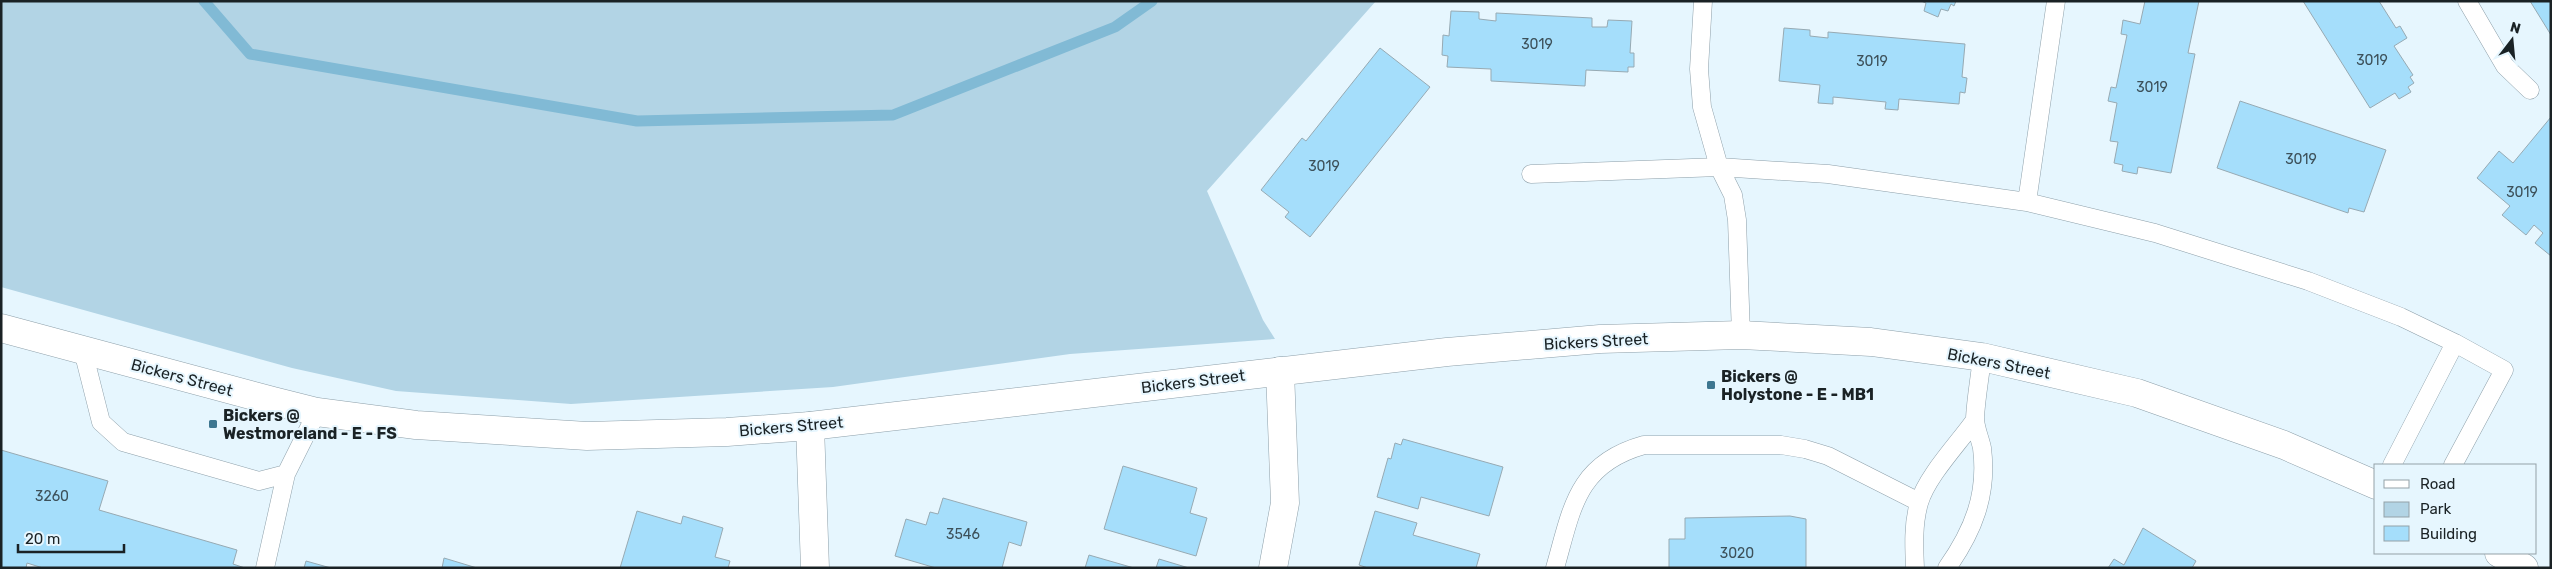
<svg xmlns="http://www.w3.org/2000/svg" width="2552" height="569" font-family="Rubik,sans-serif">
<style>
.green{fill:#b2d4e5}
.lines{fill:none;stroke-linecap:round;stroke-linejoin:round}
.stream{stroke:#81bad5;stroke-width:11}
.building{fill:#a5defb;stroke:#97aab3}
.lane-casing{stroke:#8d9fa9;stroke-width:19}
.street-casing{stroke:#8d9fa9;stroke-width:29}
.secondary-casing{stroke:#8d9fa9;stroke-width:29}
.lane{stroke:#fff;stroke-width:18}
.street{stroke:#fff;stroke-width:28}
.secondary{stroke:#fff;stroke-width:28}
.poi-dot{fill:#3d7690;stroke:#e6f6fe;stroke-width:2}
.labels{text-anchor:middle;stroke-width:4;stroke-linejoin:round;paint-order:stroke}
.number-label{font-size:14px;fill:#3d515a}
.street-label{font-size:16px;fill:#1a2225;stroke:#e6f6fe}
.poi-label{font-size:16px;font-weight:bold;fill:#1a2225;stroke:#e6f6fe;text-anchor:start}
</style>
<rect width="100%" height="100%" fill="#e6f6fe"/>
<path class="green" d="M1,1H1376L1207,191L1263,320L1275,339L1070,354L833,387L571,404L396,391L292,368L1,287Z"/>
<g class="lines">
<path class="stream" d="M204,1L250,54L637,121L893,115L1115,27L1152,1"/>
</g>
<path class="building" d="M1921,1H1956L1954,6L1951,4L1948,11L1941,9L1938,17L1924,11L1926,3Z
M2145,1H2199L2188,53L2195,54L2171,173L2138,167L2137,174L2122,171L2123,165L2114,163L2118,142L2110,141L2117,103L2108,101L2111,87L2116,88L2127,35L2121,34L2123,20L2140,24Z
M2303,1H2379L2396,28L2400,26L2407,38L2394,46L2413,75L2410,77L2414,83L2408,87L2411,92L2399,99L2395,93L2370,108Z
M2530,1H2551V35Z
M1451,11L1479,12V19L1496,21V13L1592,18V27H1607L1608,20L1632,21L1630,53H1634V67H1628V72L1586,70L1585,86L1491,81V69L1447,67L1448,56L1442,55L1443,35L1449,36Z
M1784,28L1810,30V36L1828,38V32L1965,44L1962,77L1967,78L1965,93L1960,92L1959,104L1899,99L1898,110L1885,109L1886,102L1833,97V104L1818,103L1820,85L1779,81Z
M1380,48L1430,87L1310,237L1285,217L1289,212L1261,190L1302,138L1306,141Z
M2240,101L2386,150L2364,212L2349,208L2348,213L2217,168Z
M2551,117V256L2535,243L2543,233L2534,225L2526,235L2502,215L2510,206L2477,178L2499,151L2513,163Z
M1403,439L1503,467L1489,516L1421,497L1418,509L1377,497L1388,458L1391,459L1395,443L1401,445Z
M1,450L108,481L99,510L237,550L233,564L245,568H43L27,563L26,568H1Z
M1123,466L1197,488L1190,513L1207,518L1196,556L1104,529Z
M943,498L1027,522L1021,546L1009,542L1002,568H936L895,556L906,519L926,525L930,512L938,514Z
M637,511L681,524L683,516L723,528L715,557L730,561L728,568H620Z
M1375,511L1417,523L1413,535L1480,554L1476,568H1368L1359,565Z
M1790,516L1806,519V568H1669V539H1685V518Z
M2143,528L2196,561L2192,568H2108L2114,559L2124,565Z
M1089,555L1134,568H1085Z
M444,558L477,568H442Z
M1159,559L1189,568H1156Z
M306,561L331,568H304Z"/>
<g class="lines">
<defs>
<path id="lane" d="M1703,1L1699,69L1702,107L1719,167L1733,195L1737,220L1741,335
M2467,1L2505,66L2530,90
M1531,174L1719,167L1828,174L2027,202L2155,233L2308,281L2401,317L2455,343L2504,370L2453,465
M2027,202L2056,1
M83,351L101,422L123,442L259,481L286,474L317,412
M2392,465L2455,343
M265,568L286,474
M1555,568C1572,509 1576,464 1644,445H1781L1805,449L1828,456L1919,502
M1915,568C1914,546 1913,524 1919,503C1927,476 1958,444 1975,420
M1947,568C1973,531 1988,495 1982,448C1980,438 1975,428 1975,418C1976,398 1980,377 1982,357"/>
<path id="street" d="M810,426L815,568
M1273,568L1285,503L1280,371"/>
<path id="secondary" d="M1,328L273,401L317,412L416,425L587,436L727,432L810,426L1447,352L1600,339L1741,335L1871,342L1982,357L2137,393L2284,445L2376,485
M2499,553L2524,568"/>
</defs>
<use href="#lane" class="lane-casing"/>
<use href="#street" class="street-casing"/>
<use href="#secondary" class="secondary-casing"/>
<use href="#lane" class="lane"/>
<use href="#street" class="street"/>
<use href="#secondary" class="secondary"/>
</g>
<g class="poi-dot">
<rect x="1706" y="380" width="10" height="10" rx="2.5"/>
<rect x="208" y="419" width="10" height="10" rx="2.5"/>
</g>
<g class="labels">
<g class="number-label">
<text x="1537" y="49">3019</text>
<text x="2372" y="65">3019</text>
<text x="1872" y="66">3019</text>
<text x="2152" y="92">3019</text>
<text x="2301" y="164">3019</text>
<text x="1324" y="171">3019</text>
<text x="2522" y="197">3019</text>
<text x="52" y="501">3260</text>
<text x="963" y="539">3546</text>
<text x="1737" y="558">3020</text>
</g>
<g class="street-label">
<text transform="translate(1596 341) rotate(-3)" y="6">Bickers Street</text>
<text transform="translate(1999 363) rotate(11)" y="6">Bickers Street</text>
<text transform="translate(182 377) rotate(15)" y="6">Bickers Street</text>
<text transform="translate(1193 381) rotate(-7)" y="6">Bickers Street</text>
<text transform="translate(791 426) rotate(-5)" y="6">Bickers Street</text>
</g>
<g class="poi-label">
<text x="1721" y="382">Bickers @<tspan x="1721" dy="18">Holystone - E - MB1</tspan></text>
<text x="223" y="421">Bickers @<tspan x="223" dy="18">Westmoreland - E - FS</tspan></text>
</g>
</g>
<rect width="2552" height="569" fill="none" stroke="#1a2225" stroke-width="5"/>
<rect x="2374" y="464" width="162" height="90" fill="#e6f6fe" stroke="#94a1a7"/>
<rect x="2384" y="480" width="25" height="8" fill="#ffffff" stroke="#94a1a7"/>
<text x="2420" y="489" font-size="15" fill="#1a2225">Road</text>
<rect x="2384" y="502" width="25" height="15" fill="#b2d4e5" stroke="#94a1a7"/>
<text x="2420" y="514" font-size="15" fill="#1a2225">Park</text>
<rect x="2384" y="526" width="25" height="15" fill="#a5defb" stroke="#94a1a7"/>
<text x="2420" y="539" font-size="15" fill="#1a2225">Building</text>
<g transform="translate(2512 40) rotate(16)" stroke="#e6f6fe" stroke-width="4" paint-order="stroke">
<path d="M0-4L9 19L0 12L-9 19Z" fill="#1a2225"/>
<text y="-8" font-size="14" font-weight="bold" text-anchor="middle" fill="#1a2225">N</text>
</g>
<path d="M18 544v8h106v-8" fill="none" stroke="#1a2225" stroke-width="2.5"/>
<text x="25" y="544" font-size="15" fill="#1a2225" stroke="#e6f6fe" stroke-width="4" paint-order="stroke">20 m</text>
</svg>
